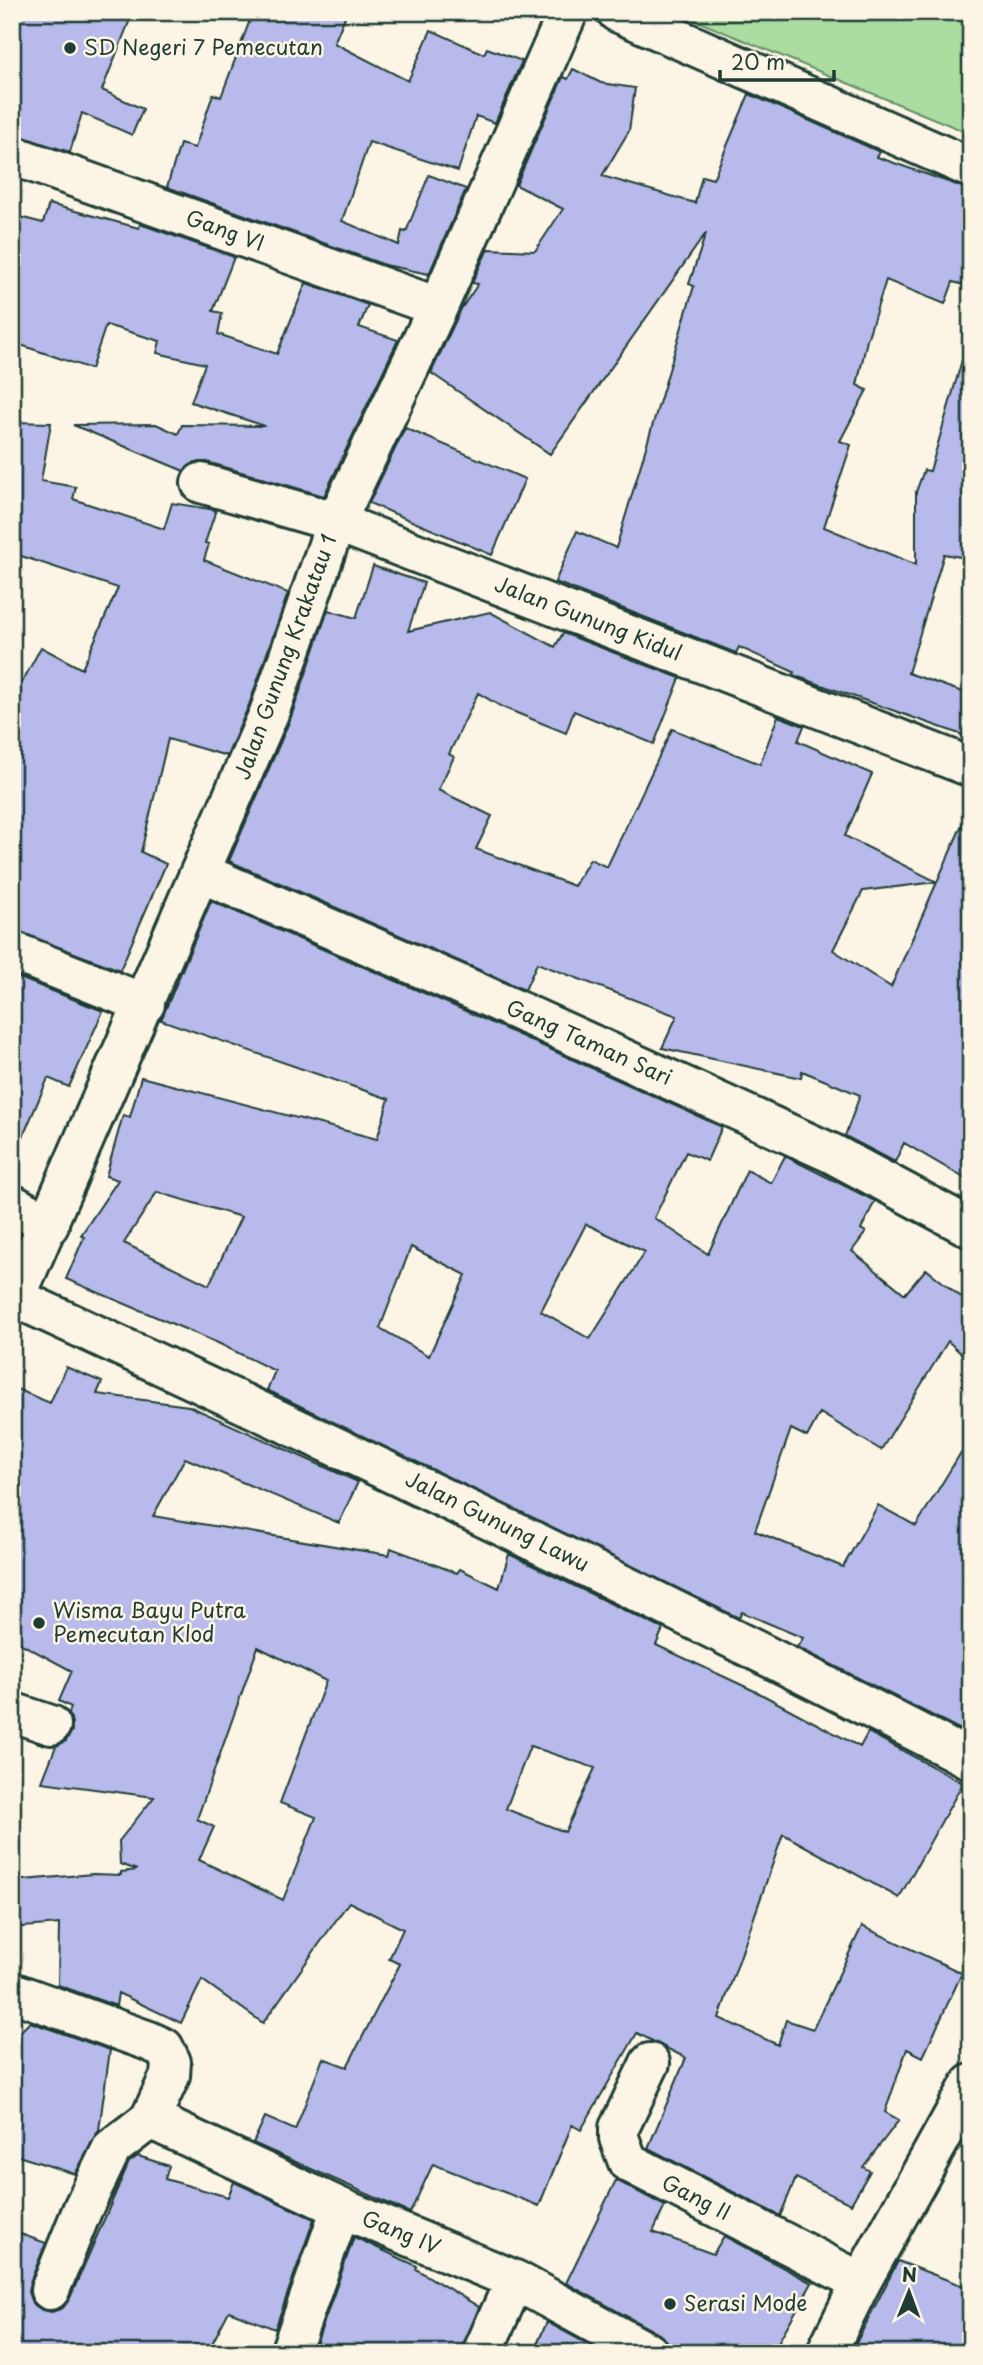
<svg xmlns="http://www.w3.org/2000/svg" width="983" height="2365" font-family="'Playpen Sans',sans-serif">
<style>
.green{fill:#aadd9f;stroke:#648d6a;stroke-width:2}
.building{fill:#b7baeb;stroke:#1f3d34;stroke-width:2;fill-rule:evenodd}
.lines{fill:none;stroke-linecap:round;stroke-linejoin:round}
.street-casing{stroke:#1f3d34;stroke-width:44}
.highway-casing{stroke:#1f3d34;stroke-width:44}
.street{stroke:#fcf5e5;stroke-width:38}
.highway{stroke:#fcf5e5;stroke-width:38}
.poi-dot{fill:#1f3d34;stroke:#fcf5e5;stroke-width:2.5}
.labels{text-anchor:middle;stroke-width:5;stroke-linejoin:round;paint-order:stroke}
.poi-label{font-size:21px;fill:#1f3d34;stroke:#fcf5e5;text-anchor:start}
.street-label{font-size:21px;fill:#1f3d34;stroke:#fcf5e5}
</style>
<rect width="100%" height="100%" fill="#fcf5e5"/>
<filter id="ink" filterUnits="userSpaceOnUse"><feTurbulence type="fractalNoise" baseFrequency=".0143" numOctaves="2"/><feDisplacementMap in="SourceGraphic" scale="14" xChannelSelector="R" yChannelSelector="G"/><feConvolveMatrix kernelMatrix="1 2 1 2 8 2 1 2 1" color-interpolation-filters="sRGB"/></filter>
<g filter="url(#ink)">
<path class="green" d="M675,12H971V134Z"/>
<path class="building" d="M12,12H133L102,90L143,109L132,135L82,113L70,152L12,134Z
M253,12H347L334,43L408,81L431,30L484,54L487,48L522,61L495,123L476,116L458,171L369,142L342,221L399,245L402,231L406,232L429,175L466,189L429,274L385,265L167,187L180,144L195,148L213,94L221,97Z
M573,69L601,83L635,88L629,131L602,176L695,203L702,176L713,179L749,94L880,152L877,157L971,190V287L953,282L945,304L886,280L867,340L857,385L867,390L840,441L851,445L824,527L916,565V492L924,470L930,471L962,360L971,361V559L944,554L908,673L971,695V738L793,675L794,672L739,647L736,653L555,582L577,531L616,548L694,286L689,284L706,233L550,454L431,373L461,309L478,284L472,283L488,249L535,251L563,209L516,185L563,77L568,79Z
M49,204L139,228L140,224L234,257L213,311L222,313L218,334L277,354L306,283L368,305L359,327L398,340L324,496L207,462H195L184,471L73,425L156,424L178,434L182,425L265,426L191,402L205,364L157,353L160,341L106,325L91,369L12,342V215L43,223Z
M12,422L51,423L41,481L76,487L73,499L164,529L172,503L216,510L205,543L209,544L204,560L288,593L249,705L227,756L168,739L141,852L166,864L120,970L12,930V701L41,647L82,669L118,588L12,553Z
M405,428L525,479L492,555L369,503Z
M373,566L424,583L408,631L490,612L555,647L563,633L680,678L654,744L574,711L566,733L502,707L478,693L449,754L454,757L438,790L492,816L476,849L574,886L590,859L607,867L672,729L760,764L778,716L804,726L798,741L872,774L845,836L937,882L971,804V1182L904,1143L895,1162L845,1136L860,1095L802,1071L801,1078L662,1048L677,1016L537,963L525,990L229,861L290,720L328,610L356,618ZM937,882L891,987L833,950L863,891Z
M211,901L461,1009L722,1127L707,1161L686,1152L654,1218L708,1254L747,1170L771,1183L785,1156L875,1201L861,1229L866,1232L852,1251L905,1294L926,1269L971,1305V1363L948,1341L881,1450L820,1413L807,1437L791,1429L755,1531L843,1567L878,1505L916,1526L971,1436V1712L961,1730L797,1647L803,1638L742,1612L739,1618L267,1390L275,1371L218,1343L66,1279L84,1237L81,1235L118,1180L106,1176L123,1115L130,1117L141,1077L377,1139L389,1099L161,1020ZM157,1192L241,1217L209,1285L124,1243ZM586,1224L645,1252L590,1339L541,1311ZM411,1247L466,1275L429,1356L380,1328Z
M12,975L103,1011L69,1087L48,1078L12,1162Z
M66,1367L102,1382L97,1394L189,1406L358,1482L339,1523L185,1458L153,1516L389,1555L391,1548L457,1573L460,1569L499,1588L509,1554L663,1629L656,1645L759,1693L860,1747L868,1732L963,1783L899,1898L783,1834L719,2018L778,2045L786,2020L813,2029L862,1926L962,1973L923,2057L907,2049L885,2112L899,2120L863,2167L870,2171L851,2204L796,2178L780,2216L648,2148L686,2058L637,2033L581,2130L572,2125L539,2206L433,2164L410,2213L253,2143L265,2117L295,2130L323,2058L347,2067L400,1964L389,1959L403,1929L349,1902L263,2023L202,1980L181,2023L118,1993L116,2006L58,1985L59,1924L12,1928V1881L93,1874L121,1875V1872L137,1870L120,1864L119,1841L154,1797L42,1782L56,1746L66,1741L72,1731L69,1713L71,1707L59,1701L72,1671L12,1639V1387L50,1403ZM258,1647L326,1681L280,1803L316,1817L283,1900L199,1860L214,1827L197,1819ZM530,1746L595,1768L565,1832L506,1809Z
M30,2022L110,2050L99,2130L75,2174L12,2154V2051L14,2038Z
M138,2156L169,2166L165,2179L228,2197L234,2182L314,2219L275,2329L229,2311L207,2353H12V2231L46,2243L30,2282L28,2292L32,2303L42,2310L52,2312L63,2308L70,2298L129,2162Z
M616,2180L665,2206L653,2232L713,2254L724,2236L812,2283L772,2353H671L668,2342L659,2334L566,2283Z
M354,2237L417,2266L416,2269L479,2307L461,2353H313Z
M898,2261L971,2289V2353H851Z
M547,2322L597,2349L595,2353H533Z"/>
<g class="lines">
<defs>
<path id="street" d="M617,12L971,168
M12,155L438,307
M201,483L336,522L971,767
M201,873L470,989L831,1153L971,1228
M12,951L145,1004
M12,1204L49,1225
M16,1298C338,1446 657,1597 971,1760
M12,1306L269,713L336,522L438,307L568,12
M12,1712L51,1725
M12,1992L149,2041L164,2048L171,2062L170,2076L150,2119L112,2148L83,2208L50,2290
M650,2063L619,2128V2138L628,2162L861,2282
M150,2119L341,2208L515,2280L649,2353
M290,2353L341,2208
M482,2353L515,2280"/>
<path id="highway" d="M826,2353L861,2282L971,2084"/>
</defs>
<use href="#street" class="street-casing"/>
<use href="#highway" class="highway-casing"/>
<use href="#street" class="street"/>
<use href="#highway" class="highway"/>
</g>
</g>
<g class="poi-dot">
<circle cx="70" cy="48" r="7"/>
<circle cx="39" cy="1623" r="7"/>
<circle cx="670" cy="2304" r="7"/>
</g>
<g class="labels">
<g class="poi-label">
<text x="84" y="55">SD Negeri 7 Pemecutan</text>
<text x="53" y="1618">Wisma Bayu Putra<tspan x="53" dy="24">Pemecutan Klod</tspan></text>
<text x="684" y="2311">Serasi Mode</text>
</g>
<g class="street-label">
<text transform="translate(225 231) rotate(20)" y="7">Gang VI</text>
<text transform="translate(588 619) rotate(21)" y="7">Jalan Gunung Kidul</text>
<text transform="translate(286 657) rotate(-70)" y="7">Jalan Gunung Krakatau 1</text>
<text transform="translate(589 1043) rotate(24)" y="7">Gang Taman Sari</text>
<text transform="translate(497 1522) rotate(26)" y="7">Jalan Gunung Lawu</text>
<text transform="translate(696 2198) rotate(27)" y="7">Gang II</text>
<text transform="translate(401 2233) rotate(22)" y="7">Gang IV</text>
</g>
</g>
<rect width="983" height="2365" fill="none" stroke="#fcf5e5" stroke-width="42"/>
<rect x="21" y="21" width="941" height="2323" fill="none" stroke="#1f3d34" stroke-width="2.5" filter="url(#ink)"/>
<g transform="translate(909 2292) rotate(1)" stroke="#fcf5e5" stroke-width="5" paint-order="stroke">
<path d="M0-5L12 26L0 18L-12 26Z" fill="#1f3d34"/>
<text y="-10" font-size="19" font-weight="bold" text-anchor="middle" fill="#1f3d34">N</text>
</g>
<path d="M720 70v10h114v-10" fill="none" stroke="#1f3d34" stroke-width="3.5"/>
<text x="731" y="70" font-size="21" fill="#1f3d34" stroke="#fcf5e5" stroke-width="5" paint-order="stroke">20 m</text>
</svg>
